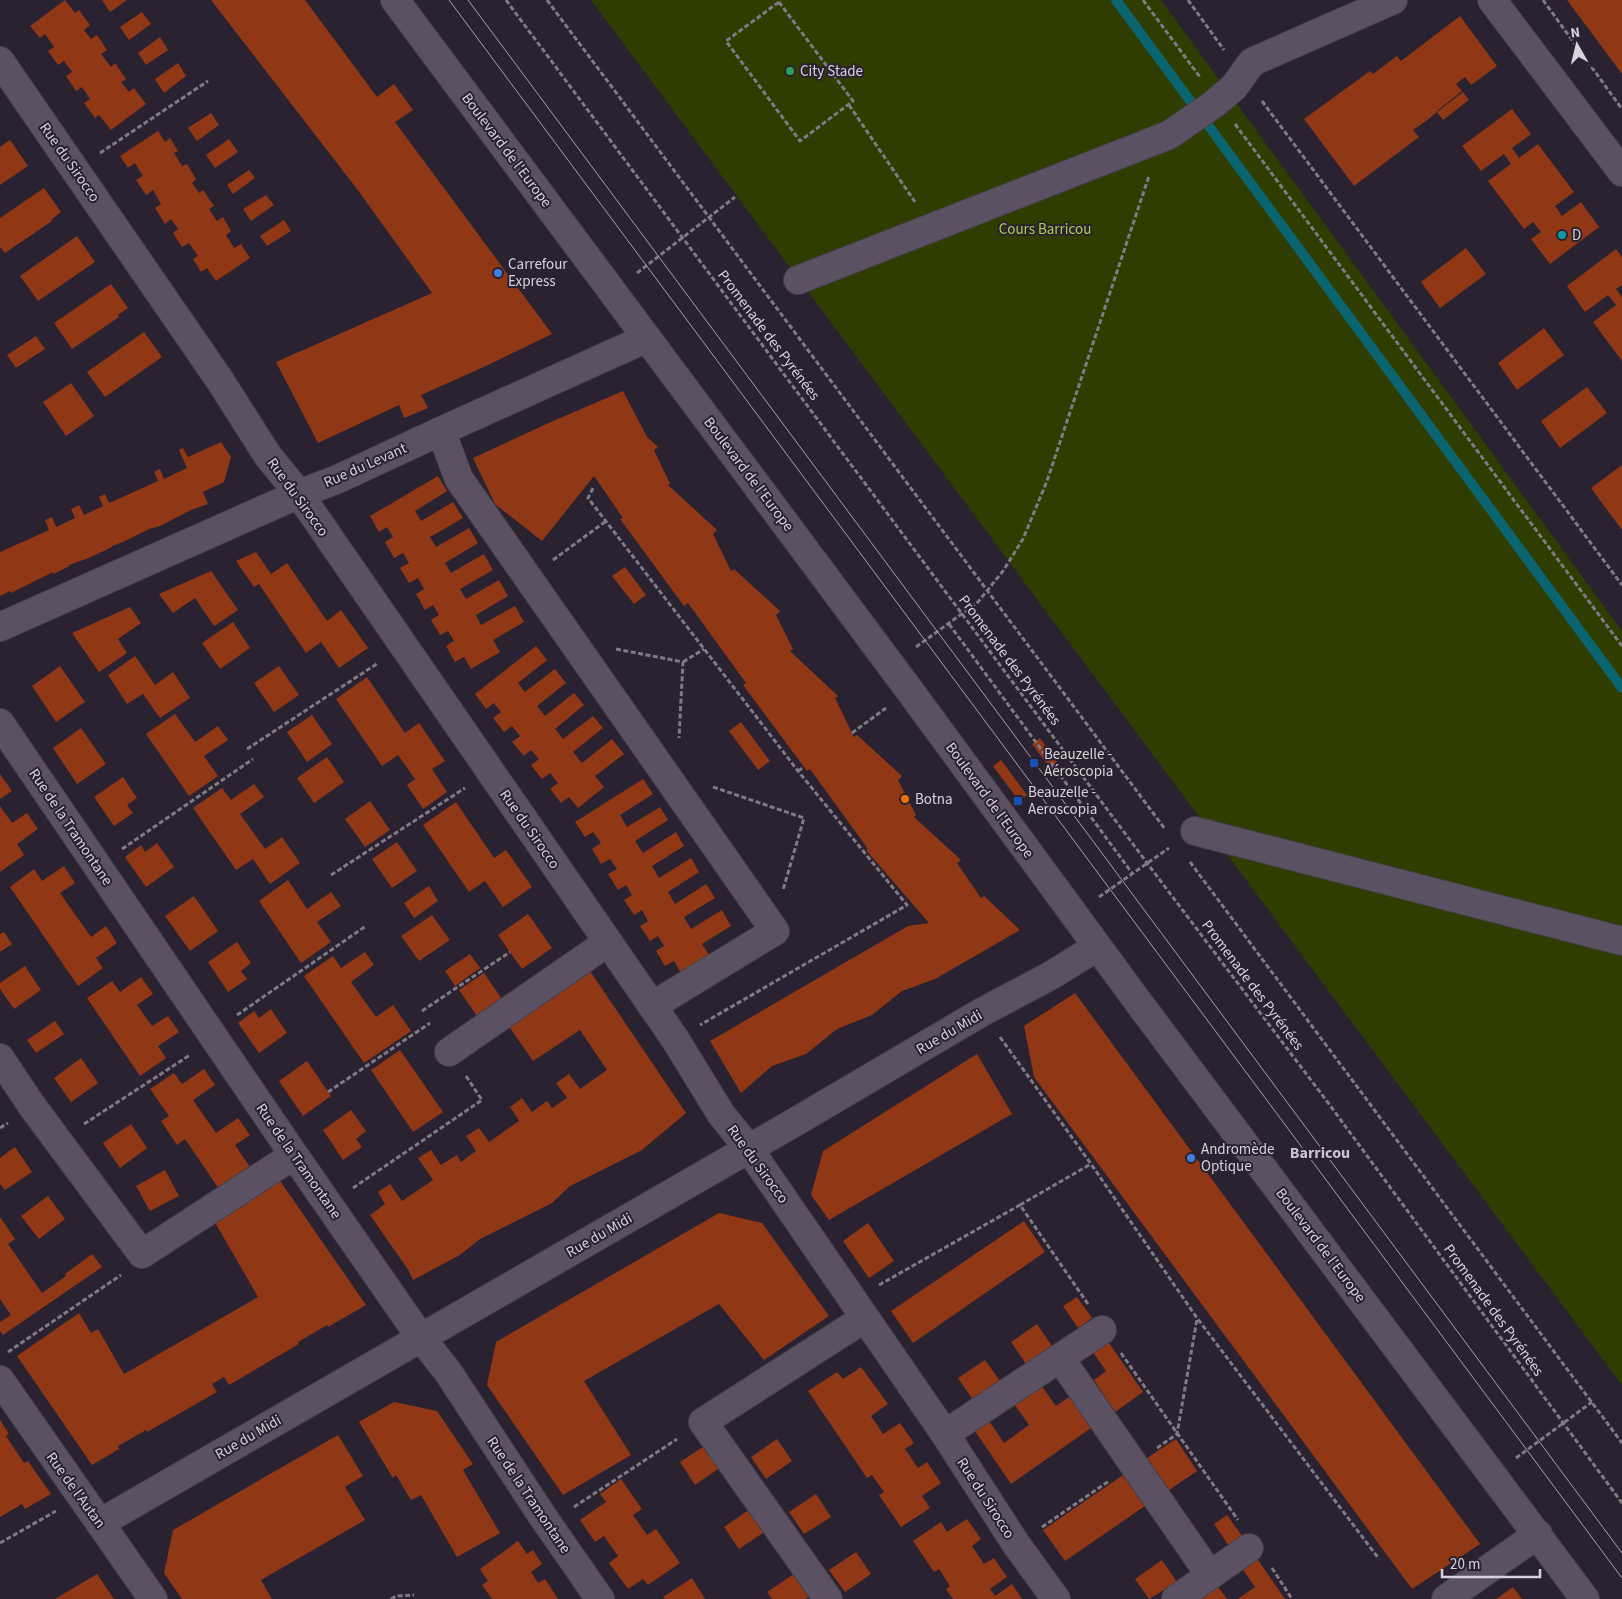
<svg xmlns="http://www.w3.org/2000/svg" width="1622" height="1599" font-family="'Source Sans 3',sans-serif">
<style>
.green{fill:#2f3d00}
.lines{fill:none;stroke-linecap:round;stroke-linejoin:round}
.stream{stroke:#0b6571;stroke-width:10}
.building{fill:#903716}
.minor-casing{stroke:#463f4b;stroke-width:30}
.path{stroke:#807a86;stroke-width:3;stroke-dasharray:5 2.5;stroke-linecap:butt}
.minor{stroke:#5b5162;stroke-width:28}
.tram{stroke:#a59faa;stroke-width:1}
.leisure-dot{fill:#2e9e5b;stroke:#2a2230;stroke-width:2}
.culture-dot{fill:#0f9aa8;stroke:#2a2230;stroke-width:2}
.shop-dot{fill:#3f7fe0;stroke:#2a2230;stroke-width:2}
.transit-dot{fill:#1a4fb4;stroke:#2a2230;stroke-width:2}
.food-dot{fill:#e8710a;stroke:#2a2230;stroke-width:2}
.labels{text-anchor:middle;stroke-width:4;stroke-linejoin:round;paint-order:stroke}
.poi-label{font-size:15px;fill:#d7d2dc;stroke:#2a2230;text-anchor:start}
.street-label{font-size:15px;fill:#d7d2dc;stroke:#2a2230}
.park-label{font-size:15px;fill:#accf4e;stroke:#2a2230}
.neighbourhood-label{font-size:16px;font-weight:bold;fill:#ccc0d4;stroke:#2a2230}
</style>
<rect width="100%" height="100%" fill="#2a2230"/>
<path class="green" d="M591,0H1161L1622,631V1385Z"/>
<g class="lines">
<path class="stream" d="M1116,0L1622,688"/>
</g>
<path class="building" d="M65,0L75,13L79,10L90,25L84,30L91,39L97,35L107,50L101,54L111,67L115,63L126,79L121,82L129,92L134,88L146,104L111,130L99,115L95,118L84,103L90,99L82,87L76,91L66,76L72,72L64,61L58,65L48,51L54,47L45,34L40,38L30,26Z
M102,0H127L110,12Z
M211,0H305L377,97L394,84L413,110L395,122L552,334L486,366L421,395L428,408L404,418L399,405L318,443L276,362L432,293L357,189Z
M1567,0H1622V74Z
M142,12L151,24L129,40L120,27Z
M1460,16L1497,66L1471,85L1465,77L1456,84L1462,91L1437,111V112L1463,92L1469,100L1443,120L1437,112L1426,121L1413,130L1419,137L1354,186L1304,119L1370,71L1373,74L1397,56L1401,61Z
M160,37L168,50L146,65L138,53Z
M178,63L186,76L164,93L155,79Z
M1512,109L1531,134L1512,148L1519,158L1538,144L1574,192L1555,206L1562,216L1581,202L1599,227L1550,264L1531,239L1541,232L1533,222L1524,229L1488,181L1511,164L1504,154L1481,171L1462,146Z
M211,113L219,125L197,141L188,128Z
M158,131L165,142L170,138L178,151L174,153L182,166L187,164L196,179L192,183L199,193L203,190L214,206L209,209L217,221L223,217L231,231L226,235L234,248L241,244L250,258L216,281L207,268L201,272L193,259L198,256L189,243L182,247L173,233L178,229L171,219L165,224L155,208L161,204L153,190L146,195L136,180L143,176L135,163L128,168L120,156Z
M229,139L238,152L215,168L206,155Z
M10,140L28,166L0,185V147Z
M249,170L255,178L233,194L227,185Z
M44,188L61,212L51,220L52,221L5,253L0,247V218Z
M266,195L274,205L251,221L243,209Z
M284,220L291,231L267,246L260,236Z
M77,236L95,262L38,301L20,276Z
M1466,248L1486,274L1440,308L1421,282Z
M1616,249L1622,257V285L1616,289L1622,297V361L1593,322L1616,305L1608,295L1585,312L1567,286Z
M111,284L128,308L118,315L119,317L72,349L54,323Z
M1544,328L1564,355L1517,390L1498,363Z
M144,332L162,357L105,397L87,372Z
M36,336L45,349L16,368L7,355Z
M71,383L94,416L66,436L43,402Z
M1587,387L1607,413L1560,448L1541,421Z
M623,391L647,437L658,447L654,450L670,484L668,485L717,530L713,534L731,571L734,569L780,611L776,615L793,649L790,651L838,696L835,698L854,737L857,735L902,776L898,780L916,815L914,817L961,860L957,863L981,898L984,896L1020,930L935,979L902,991L872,1015L837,1029L806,1054L772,1066L741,1093L710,1041L908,926L929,923L866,850L868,849L810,769L807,771L743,685L746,683L688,603L684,606L620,519L623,518L594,476L542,541L495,504L473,458L553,421Z
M221,442L231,457L224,482L203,492L208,504L191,510L160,526L149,529L123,542L112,546V547L89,558L69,565L70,566L53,574V572L11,593L10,591L0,596V552L49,530L45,520L52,517L56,527L75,518L71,509L79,505L84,515L103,506L99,497L105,494L109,503L158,481L154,472L160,469L164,479L187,468L179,450L183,448L188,457Z
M1622,465V530L1591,488Z
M438,476L447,491L415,511L421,521L453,502L463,518L430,537L436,547L469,528L478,543L445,563L451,573L484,554L493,570L460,589L466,599L499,580L508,596L476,615L481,625L515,606L524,622L493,640L500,652L471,669L464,657L455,662L446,646L454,641L448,631L440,635L431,620L439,615L433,605L425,610L416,594L424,589L418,578L409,583L400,568L409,563L403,553L394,558L385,542L393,537L387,527L379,532L370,516Z
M256,552L271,574L287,563L327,621L341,610L368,648L339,668L321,642L306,653L259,584L254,587L236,561Z
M625,567L646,595L634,604L612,576Z
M211,571L238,610L214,626L195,598L173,613L159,594Z
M130,607L141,623L118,639L127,653L99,672L72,633Z
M233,622L250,648L220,669L202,643Z
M536,646L547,660L518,683L525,692L555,669L566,683L537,706L545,716L574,693L584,705L555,729L563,739L593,716L603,728L573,752L582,763L612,739L624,754L595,776L604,787L578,808L569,797L561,803L550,789L558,783L550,773L542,779L531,765L539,759L531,750L524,756L512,742L520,736L512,726L504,732L493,718L501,712L494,703L486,709L475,694Z
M135,656L155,685L173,672L190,698L160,718L143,694L127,704L108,675Z
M60,666L85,702L56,722L32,686Z
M279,666L299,695L274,712L254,683Z
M367,677L405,733L419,723L445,761L432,769L447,792L423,809L407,785L415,779L398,755L382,766L336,699Z
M175,714L195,742L218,726L228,740L204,756L218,776L189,796L146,734Z
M312,715L332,744L307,762L287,732Z
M741,722L770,761L758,770L729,731Z
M81,728L106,764L77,784L53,748Z
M1040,738L1065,773L1058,779L1032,744Z
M327,757L344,782L314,803L297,778Z
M1001,760L1027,795L1019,801L993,766Z
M0,774L12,791L0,799Z
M123,777L137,798L127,805L133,813L114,826L94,797Z
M643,779L653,794L620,815L627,827L660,807L668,820L635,841L643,853L676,832L684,846L652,866L659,878L691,858L699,872L668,892L675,904L706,884L715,898L684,917L691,929L722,910L731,926L702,944L710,956L681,973L674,961L665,966L656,951L664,946L658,936L650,941L640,926L648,921L642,910L634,915L624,900L632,895L626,885L618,890L608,874L617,869L610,859L601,864L592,849L601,843L593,832L585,837L575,822Z
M254,784L264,797L240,814L265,849L282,837L300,863L270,884L253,859L236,870L193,808L222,788L231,800Z
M370,801L390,830L365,847L345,819Z
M456,802L494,858L506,850L532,887L503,907L485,881L469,892L423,825Z
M0,806L12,823L27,813L38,829L17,844L24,855L0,872Z
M397,842L417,871L392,888L372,859Z
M157,843L174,867L146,887L125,857L141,845L145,852Z
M64,866L75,883L60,893L91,937L106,926L117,943L96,958L103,968L78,986L10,887L34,869L42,881Z
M288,880L307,909L331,892L341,906L317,922L331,942L301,963L259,901Z
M429,886L438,901L414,918L404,903Z
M194,896L218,931L190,951L165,916Z
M528,914L552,948L522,969L498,935Z
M432,915L450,940L419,961L401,936Z
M4,932L12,944L0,952V934Z
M237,942L251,963L241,971L247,979L228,992L208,962Z
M365,952L374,965L351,982L376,1017L393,1005L411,1031L364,1063L304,976L333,956L341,968Z
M470,954L480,968L455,986L445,971Z
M25,966L41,990L14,1009L0,989V983Z
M588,968L686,1113L642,1150L570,1186L552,1203L480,1239L460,1255L413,1280L409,1271L370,1215L385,1204L378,1192L390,1184L402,1201L433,1180L418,1158L431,1150L441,1165L457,1155L461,1162L476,1151L466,1136L479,1128L489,1142L519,1121L510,1107L522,1098L532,1112L547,1101L552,1108L567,1098L556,1083L569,1074L580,1089L607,1070L580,1030L533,1061L508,1025Z
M484,973L504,1002L479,1019L459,990Z
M141,977L153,994L137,1005L152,1026L168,1016L179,1032L158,1046L166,1058L140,1076L87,998L112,981L120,992Z
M1075,993L1480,1544L1412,1589L1034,1077L1024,1026Z
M271,1009L287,1033L259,1053L238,1023L254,1011L259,1018Z
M55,1021L64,1034L36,1053L27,1040Z
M400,1050L443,1112L413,1132L371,1070Z
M977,1054L1012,1114L829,1220L811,1195L823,1151Z
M81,1058L98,1083L71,1102L54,1078Z
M307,1061L331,1096L303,1116L279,1081Z
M204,1069L215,1085L193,1100L216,1133L238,1118L250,1135L235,1145L250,1167L219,1189L185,1139L177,1145L161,1121L169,1116L150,1089L174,1073L182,1084Z
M351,1110L366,1131L356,1139L362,1147L343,1160L323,1130Z
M131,1124L147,1148L120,1168L103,1143Z
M15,1147L32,1172L5,1190L0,1184V1158Z
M165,1170L179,1196L150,1211L136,1186Z
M276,1175L366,1305L328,1327L327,1325L298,1342L299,1344L229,1385L224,1377L212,1384L217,1392L147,1432L146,1430L118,1446L119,1449L92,1465L17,1356L79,1313L91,1333L98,1329L124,1374L258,1297L213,1219Z
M48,1196L65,1219L39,1239L21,1216Z
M719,1213L762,1223L829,1316L764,1360L719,1304L584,1381L631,1455L563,1495L487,1385L496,1342Z
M0,1217L15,1239L8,1244L42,1293L66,1276L65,1274L92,1254L102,1267L3,1335L0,1331V1322L11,1315L0,1299Z
M1024,1221L1045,1252L913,1343L891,1311Z
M868,1223L894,1261L869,1278L843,1241Z
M1077,1297L1092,1318L1078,1328L1063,1306Z
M1037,1324L1052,1346L1026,1364L1011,1342Z
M1107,1340L1143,1392L1115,1412L1094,1380L1106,1371L1092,1351Z
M985,1360L1000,1381L973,1400L958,1378Z
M861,1367L888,1404L871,1416L883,1434L900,1423L914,1443L905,1449L918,1468L927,1462L941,1483L922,1496L930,1508L901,1527L879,1495L884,1492L872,1475L867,1478L808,1391L837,1372L843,1379Z
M1041,1385L1056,1406L1069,1397L1091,1428L1011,1484L975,1431L989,1421L1004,1443L1029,1425L1014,1404Z
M394,1402L437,1411L473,1464L463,1470L500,1533L457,1557L421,1495L411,1500L396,1475L393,1478L359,1422Z
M0,1420L9,1434L6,1436L24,1463L28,1461L51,1494L25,1509L22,1504L0,1517Z
M338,1435L363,1476L345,1487L365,1520L261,1580L272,1599H182L164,1573L173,1530Z
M777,1439L792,1461L766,1479L751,1457Z
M1176,1439L1197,1471L1169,1490L1147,1458Z
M706,1445L721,1467L695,1485L680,1462Z
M1123,1475L1145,1506L1065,1561L1043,1530Z
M621,1479L642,1509L633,1515L647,1535L656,1529L680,1563L648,1585L643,1579L628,1589L609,1563L618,1556L604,1536L595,1542L580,1520L606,1502L600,1494Z
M816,1494L831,1517L804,1534L789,1512Z
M750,1509L766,1531L739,1549L724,1527Z
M1227,1515L1242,1536L1229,1546L1214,1524Z
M967,1519L981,1539L972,1546L984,1564L994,1558L1007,1577L990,1589L995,1596L1012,1584L1022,1599H953L946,1589L950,1586L939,1569L934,1572L913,1541L941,1522L947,1532Z
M518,1541L527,1554L533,1550L542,1564L531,1572L538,1583L545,1579L558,1599H492L482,1585L488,1581L480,1569Z
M856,1552L871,1574L845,1592L829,1570Z
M1256,1557L1285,1599H1238L1255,1587L1241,1567Z
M1162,1560L1177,1582L1149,1599L1135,1579Z
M97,1574L114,1599H55Z
M794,1574L809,1597L805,1599H772L767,1592Z
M692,1578L705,1599H665L663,1597Z
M1216,1584L1227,1599H1194Z
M1513,1587L1522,1599H1496Z"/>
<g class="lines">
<defs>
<path id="minor" d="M395,0L910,691L1136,999L1585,1599
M1492,0L1622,172
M0,61L219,379L268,456L299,494L675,1039L721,1114L749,1149L945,1434L1016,1544L1056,1599
M798,280L1169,135L1214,104L1234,87L1252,62L1393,0
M441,431L459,479L775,931L652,1006
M0,627L299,494L338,479L441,431L647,338
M0,723L294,1155L421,1338L448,1372L543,1517L600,1599
M1195,831L1622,941
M449,1052L608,942
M0,1058L32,1106L142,1254L294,1155
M1060,1358L1210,1575
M0,1380L153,1599
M945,1434L1102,1330
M100,1523L790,1125L982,1012L1050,976L1097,947
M828,1599L703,1422L865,1318
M1176,1599L1249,1548
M1446,1599L1538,1534"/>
</defs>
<use href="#minor" class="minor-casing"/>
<path class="path" d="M506,0L1147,863L1329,1104L1622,1503
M547,0L1165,829
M1143,0L1200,77
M1188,0L1224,50
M1543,0L1622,109
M779,2L853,101L800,141L726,41Z
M1262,101L1622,585
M849,105L915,202
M1235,124L1622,646
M100,153L208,81
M637,273L735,197
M593,488L588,498L798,771L907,905L700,1025
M553,560L606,521
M949,624L1132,873
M916,647L978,602L1003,571L1023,539L1047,481L1149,176
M616,649L683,662L679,738
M683,662L704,649
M852,733L886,708
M247,749L378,663
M798,771L804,767
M713,787L804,818L783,890
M122,849L253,759
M1190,862L1622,1443
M331,875L465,788
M1099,897L1169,848
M422,1011L510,952
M237,1015L366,926
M1000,1037L1091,1164L1197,1318L1379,1559
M328,1092L430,1023
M84,1124L190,1055
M0,1128L8,1123
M353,1188L482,1100L466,1076
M879,1285L1020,1205
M1088,1304L1020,1205L1091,1164
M8,1352L121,1275
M1121,1353L1238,1520
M1157,1448L1177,1434L1197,1319
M1516,1458L1592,1402
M574,1507L677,1439
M1042,1527L1109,1481
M0,1543L56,1511
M1272,1568L1292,1599
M391,1599L396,1596L414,1595"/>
<use href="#minor" class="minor"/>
<path class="tram" d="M449,0L1622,1578
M468,0L1622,1553"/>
</g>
<circle class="leisure-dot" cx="790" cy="71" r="5"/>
<circle class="culture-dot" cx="1562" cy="235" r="5"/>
<g class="shop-dot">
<circle cx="498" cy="273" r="5"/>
<circle cx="1191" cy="1158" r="5"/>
</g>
<g class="transit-dot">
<rect x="1029" y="758" width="10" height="10" rx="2.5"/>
<rect x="1013" y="796" width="10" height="10" rx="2.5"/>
</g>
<circle class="food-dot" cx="905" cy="799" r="5"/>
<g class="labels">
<g class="poi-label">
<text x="800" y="76">City Stade</text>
<text x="1572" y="240">D</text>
<text x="508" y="269">Carrefour<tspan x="508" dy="17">Express</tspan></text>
<text x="1044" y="759">Beauzelle -<tspan x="1044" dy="17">Aéroscopia</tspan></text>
<text x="1028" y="797">Beauzelle -<tspan x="1028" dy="17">Aeroscopia</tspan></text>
<text x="915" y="804">Botna</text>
<text x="1201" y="1154">Andromède<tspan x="1201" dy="17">Optique</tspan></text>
</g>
<g class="street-label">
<text transform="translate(507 150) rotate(53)" y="5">Boulevard de l'Europe</text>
<text transform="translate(70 162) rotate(55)" y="5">Rue du Sirocco</text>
<text transform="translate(769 335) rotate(53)" y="5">Promenade des Pyrénées</text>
<text transform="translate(365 465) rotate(-24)" y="5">Rue du Levant</text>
<text transform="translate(749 474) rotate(53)" y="5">Boulevard de l'Europe</text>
<text transform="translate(298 497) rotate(54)" y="5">Rue du Sirocco</text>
<text transform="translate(1010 660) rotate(53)" y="5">Promenade des Pyrénées</text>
<text transform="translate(990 800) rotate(54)" y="5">Boulevard de l'Europe</text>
<text transform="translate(71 827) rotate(56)" y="5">Rue de la Tramontane</text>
<text transform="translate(530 829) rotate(55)" y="5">Rue du Sirocco</text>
<text transform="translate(1253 985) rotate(53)" y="5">Promenade des Pyrénées</text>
<text transform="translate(949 1032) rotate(-30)" y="5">Rue du Midi</text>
<text transform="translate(299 1161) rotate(55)" y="5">Rue de la Tramontane</text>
<text transform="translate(758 1164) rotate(54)" y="5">Rue du Sirocco</text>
<text transform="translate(599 1235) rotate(-30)" y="5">Rue du Midi</text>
<text transform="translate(1321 1245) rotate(53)" y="5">Boulevard de l'Europe</text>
<text transform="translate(1494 1310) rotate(54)" y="5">Promenade des Pyrénées</text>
<text transform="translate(248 1437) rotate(-30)" y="5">Rue du Midi</text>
<text transform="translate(76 1490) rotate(54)" y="5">Rue de l'Autan</text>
<text transform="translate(529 1495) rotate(56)" y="5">Rue de la Tramontane</text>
<text transform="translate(986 1498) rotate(57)" y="5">Rue du Sirocco</text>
</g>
<g class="park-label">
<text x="1045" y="234">Cours Barricou</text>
</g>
<g class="neighbourhood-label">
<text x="1320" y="1158">Barricou</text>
</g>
</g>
<g transform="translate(1577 45) rotate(352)" stroke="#2a2230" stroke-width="4" paint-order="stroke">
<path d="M0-4L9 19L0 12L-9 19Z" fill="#d7d2dc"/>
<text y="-8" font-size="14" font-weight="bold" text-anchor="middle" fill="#d7d2dc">N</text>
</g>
<path d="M1442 1569v8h98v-8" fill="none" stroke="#d7d2dc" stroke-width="2.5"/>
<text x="1450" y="1569" font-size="15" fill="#d7d2dc" stroke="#2a2230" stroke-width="4" paint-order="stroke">20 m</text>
</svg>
